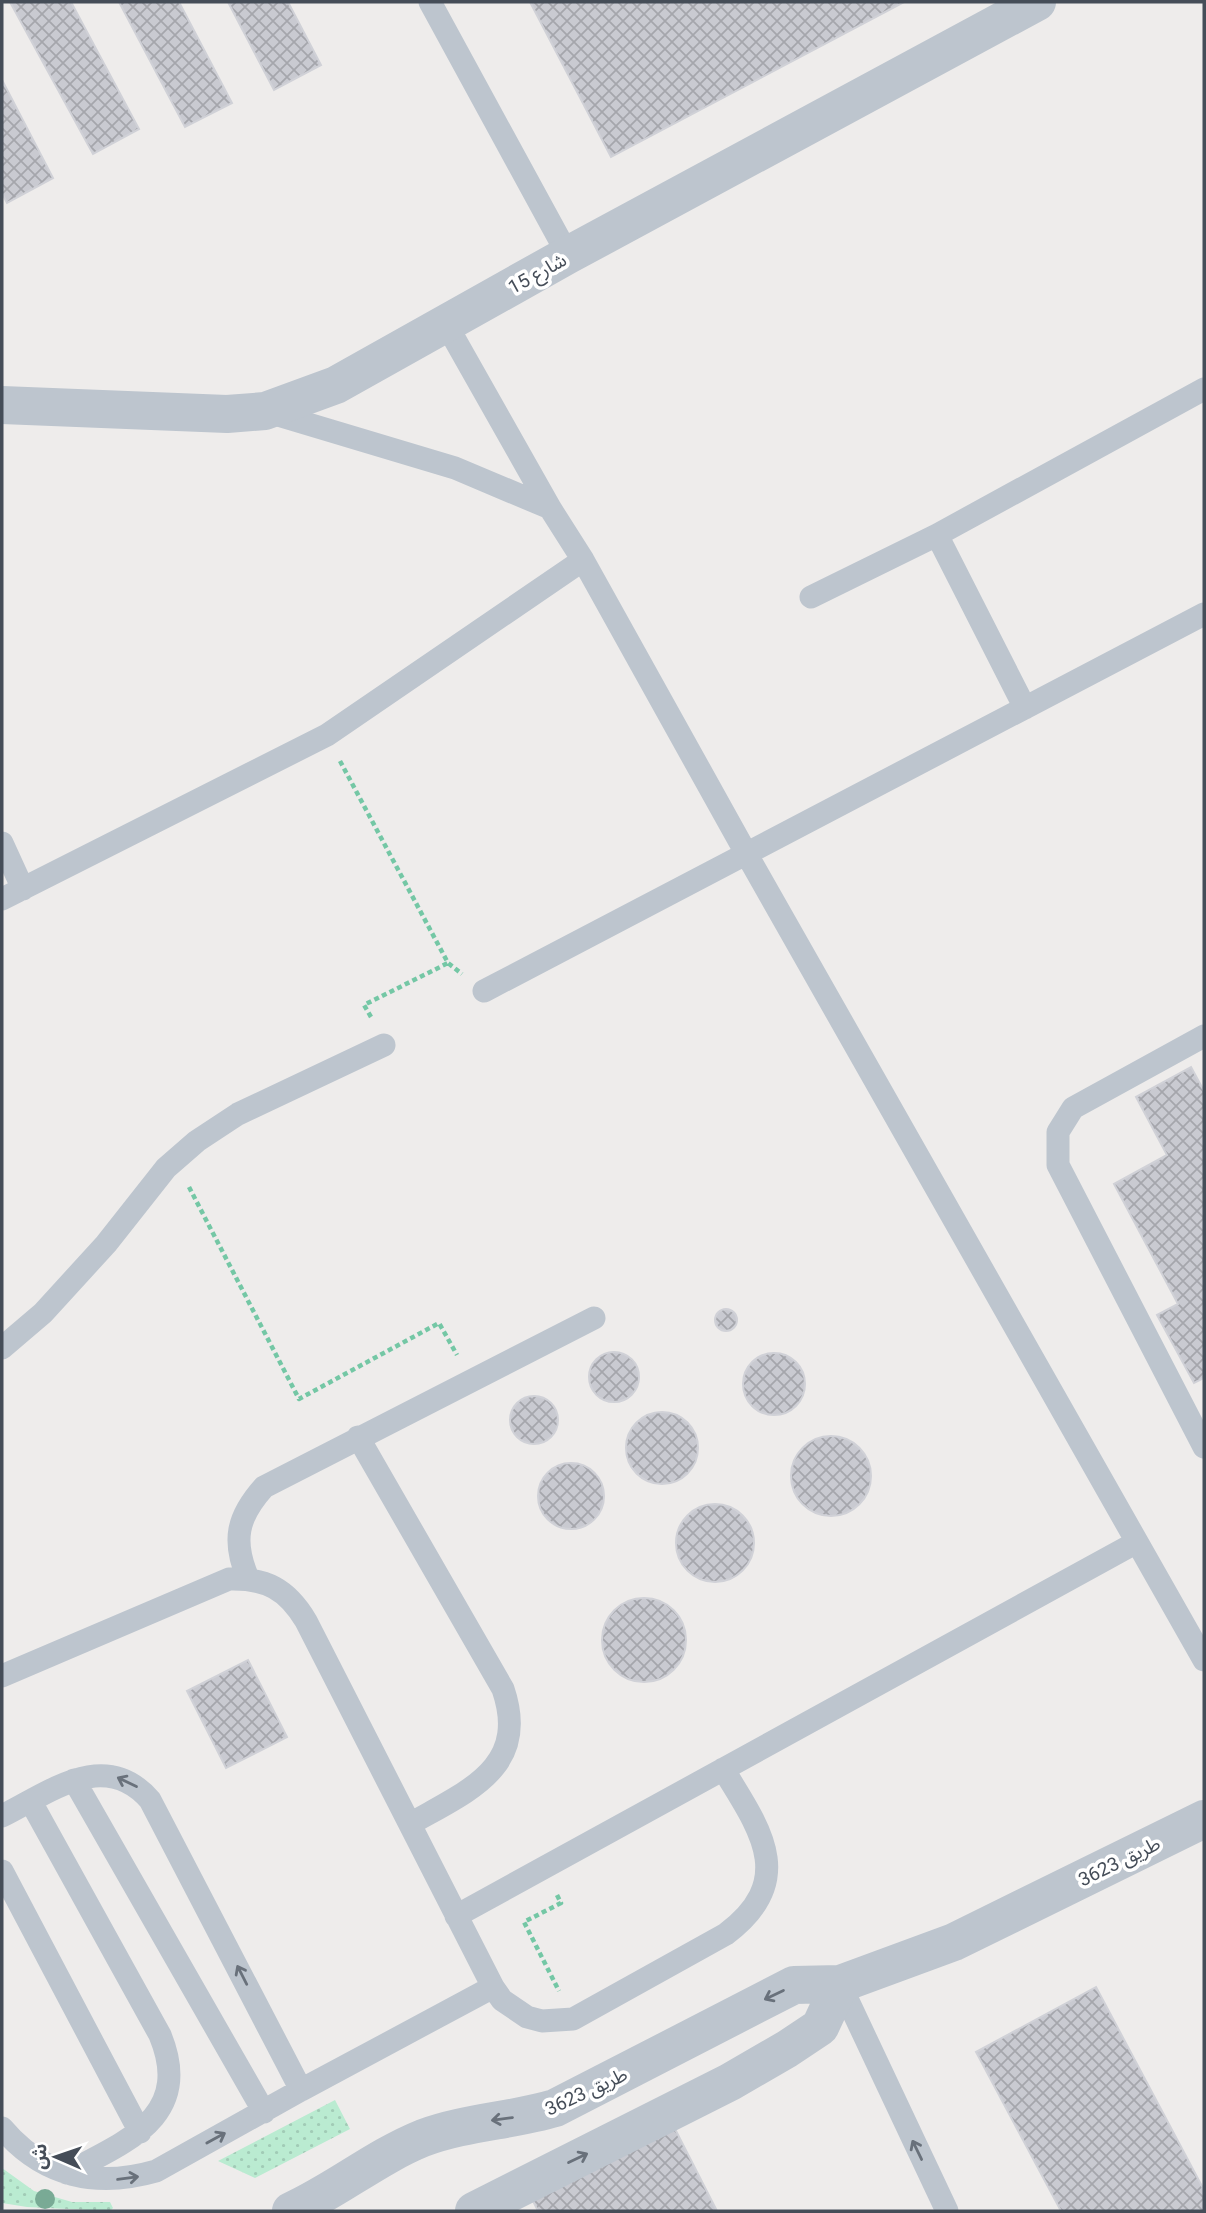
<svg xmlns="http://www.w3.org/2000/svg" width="1206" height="2213" font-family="Roboto,'Noto Sans Arabic',sans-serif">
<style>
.grass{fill:url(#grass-dots)}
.building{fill:url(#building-cross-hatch);stroke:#d0d1d7;stroke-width:2}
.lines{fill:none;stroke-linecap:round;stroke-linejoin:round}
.path{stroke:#74c7a5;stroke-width:4.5;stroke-dasharray:5 3.5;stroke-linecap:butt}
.lane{stroke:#bdc5ce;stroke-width:23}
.street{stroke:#bdc5ce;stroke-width:38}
.tree{fill:#79aa95}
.oneway{stroke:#69717b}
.labels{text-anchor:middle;stroke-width:7;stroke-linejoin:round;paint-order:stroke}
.street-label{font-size:19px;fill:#454d58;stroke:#fff}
</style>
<defs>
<pattern id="grass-dots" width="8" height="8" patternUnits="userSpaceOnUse" patternTransform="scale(1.75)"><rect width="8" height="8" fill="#baebd1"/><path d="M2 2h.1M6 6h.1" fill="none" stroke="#a1cbb6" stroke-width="1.8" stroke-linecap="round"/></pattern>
<pattern id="building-cross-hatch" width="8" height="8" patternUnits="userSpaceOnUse" patternTransform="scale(1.75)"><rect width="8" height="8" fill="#c9cad1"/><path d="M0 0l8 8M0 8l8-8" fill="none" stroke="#a5a6ac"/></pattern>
</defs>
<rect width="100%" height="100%" fill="#eeeceb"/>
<path class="grass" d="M335,2100L350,2129L255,2178L218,2161Z
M2,2168L34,2191L72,2202H110L113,2208L110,2211L27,2207L2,2203Z"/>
<path class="building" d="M10,2H71L139,129L93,154Z
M119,2H179L232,103L185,127Z
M228,2H288L321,65L274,90Z
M530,2H904L611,157Z
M2,80L53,178L7,203L2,193Z
M1191,1067L1204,1091V1378L1194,1383L1157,1315L1178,1304L1114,1184L1167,1155L1136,1097Z
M715 1320a11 11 0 1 1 22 0a11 11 0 1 1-22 0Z
M589 1377a25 25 0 1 1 50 0a25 25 0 1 1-50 0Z
M743 1384a31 31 0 1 1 62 0a31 31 0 1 1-62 0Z
M510 1420a24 24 0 1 1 48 0a24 24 0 1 1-48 0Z
M626 1448a36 36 0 1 1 72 0a36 36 0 1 1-72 0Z
M791 1476a40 40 0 1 1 80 0a40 40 0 1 1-80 0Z
M538 1496a33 33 0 1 1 66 0a33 33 0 1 1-66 0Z
M676 1543a39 39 0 1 1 78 0a39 39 0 1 1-78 0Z
M602 1640a42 42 0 1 1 84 0a42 42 0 1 1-84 0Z
M248,1660L287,1737L226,1768L187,1691Z
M1096,1987L1204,2190V2211H1061L976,2052Z
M674,2127L717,2211H538L532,2199Z"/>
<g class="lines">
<path class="path" d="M340,761L448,963L462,974
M371,1017L364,1005L448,963
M189,1187L299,1399L439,1323L457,1355
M557,1895L561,1903L524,1922L559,1991"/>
<path class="lane" d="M430,2L568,255
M446,324L550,508L583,560L746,853L1204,1660
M268,412L455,468L550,508
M937,535L1025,708
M811,597L937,535L1204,389
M2,843L23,889
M2,899L327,735L583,560
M484,991L1204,614
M1204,1036L1073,1108L1058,1132V1165L1204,1447
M2,1348L43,1313L106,1244L166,1168L197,1141L238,1114L384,1045
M358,1437L503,1689C530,1768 467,1791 410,1824
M248,1578C232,1541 237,1517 264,1487L594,1318
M2,1676L229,1579C266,1578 287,1589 306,1621L493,1987L502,2000L527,2017L542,2021L573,2019L726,1934C798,1880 760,1829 723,1769
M74,1780L264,2112
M31,1802L160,2035C194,2117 125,2142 67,2173
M2,1816C50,1792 105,1748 150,1800L301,2090L156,2171C97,2188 43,2177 2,2128
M2,1871L140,2132
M456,1916L1137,1542
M840,1984L947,2211
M301,2090L493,1987"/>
<path class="street" d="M2,405L227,414L265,411L336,385L568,255L1037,2
M291,2211C337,2190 376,2157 423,2138C466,2122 511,2121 555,2108L794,1985L840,1984L954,1942L1204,1819
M474,2211L730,2082L787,2049L820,2027L840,1984"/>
</g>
<circle class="tree" cx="45" cy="2199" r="10"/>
<defs><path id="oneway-shaft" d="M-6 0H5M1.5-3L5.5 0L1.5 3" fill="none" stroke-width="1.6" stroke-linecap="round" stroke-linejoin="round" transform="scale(1.75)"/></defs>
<g class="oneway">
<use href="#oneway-shaft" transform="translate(127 1782) rotate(-154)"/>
<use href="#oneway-shaft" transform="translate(242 1975) rotate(-117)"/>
<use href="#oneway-shaft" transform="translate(774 1995) rotate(154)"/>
<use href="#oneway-shaft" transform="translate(502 2119) rotate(172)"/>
<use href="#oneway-shaft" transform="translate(216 2138) rotate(-29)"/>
<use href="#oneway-shaft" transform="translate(917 2150) rotate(-116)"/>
<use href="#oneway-shaft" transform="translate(578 2158) rotate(-26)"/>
<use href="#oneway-shaft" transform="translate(128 2178) rotate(-8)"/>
</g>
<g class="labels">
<g class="street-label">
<text transform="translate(537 273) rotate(-29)" y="7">شارع 15</text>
<text transform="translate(1119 1861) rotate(-26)" y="7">طريق 3623</text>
<text transform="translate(586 2091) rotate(-25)" y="7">طريق 3623</text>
</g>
</g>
<rect width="1206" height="2213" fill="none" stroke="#454d58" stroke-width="7"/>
<g transform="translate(56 2157) rotate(272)" stroke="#ffffff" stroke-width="5" paint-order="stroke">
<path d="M0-5L12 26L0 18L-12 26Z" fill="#454d58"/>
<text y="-10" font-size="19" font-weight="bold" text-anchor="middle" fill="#454d58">ش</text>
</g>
</svg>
